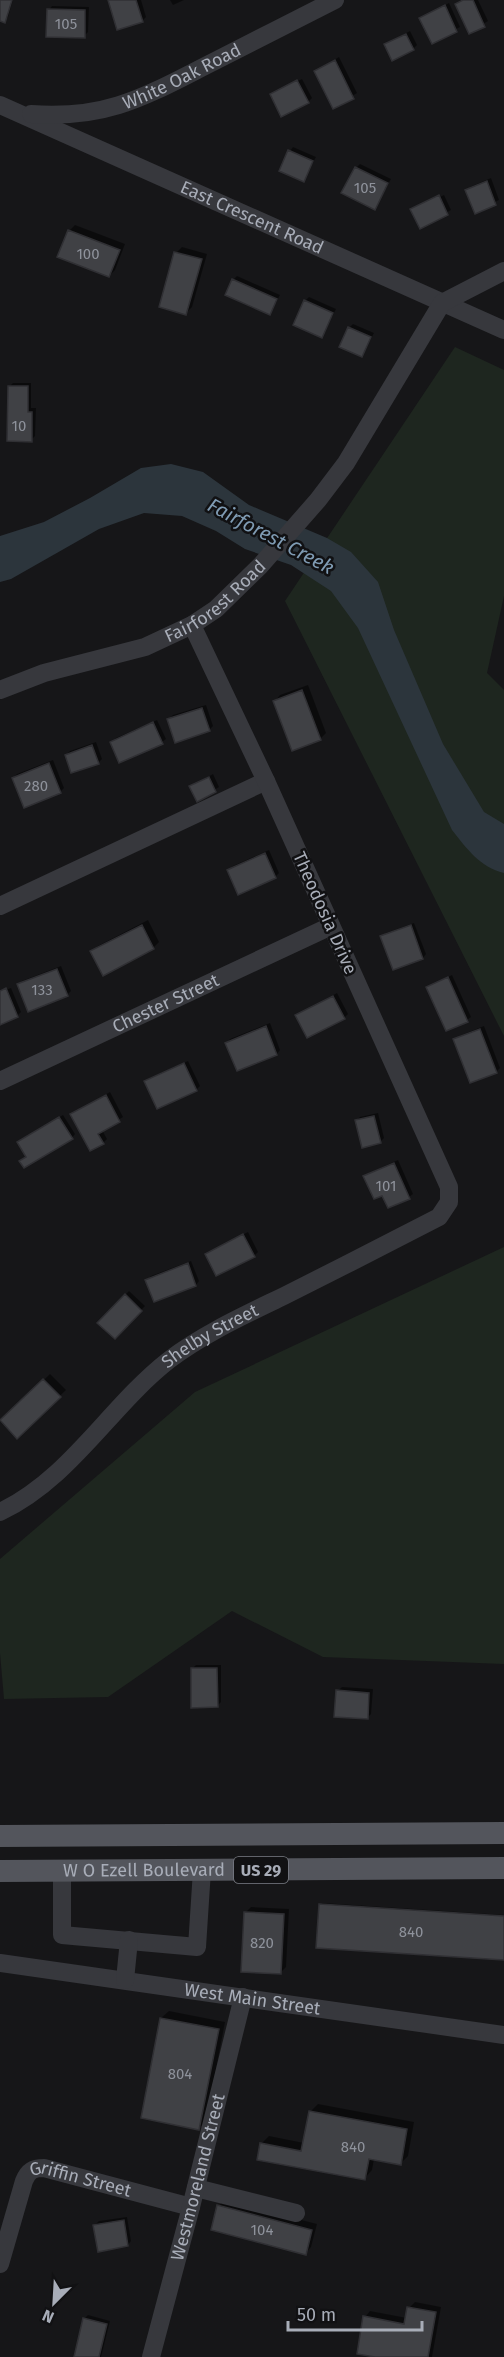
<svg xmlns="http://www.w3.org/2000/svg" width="504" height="2357" font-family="'Fira Sans',sans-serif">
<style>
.green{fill:#1e261f}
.water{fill:#2c353c}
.shadow{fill:#0007}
.building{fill:#404145;stroke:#303034;stroke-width:1.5}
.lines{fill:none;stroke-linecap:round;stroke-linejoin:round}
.minor{stroke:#37383d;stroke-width:18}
.major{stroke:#53555c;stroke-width:22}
.labels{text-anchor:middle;stroke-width:5;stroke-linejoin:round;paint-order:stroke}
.number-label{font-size:15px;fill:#8e929b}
.shield{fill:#111113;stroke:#7b7e86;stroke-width:1.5}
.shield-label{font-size:16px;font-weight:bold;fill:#a8adb8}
.street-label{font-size:18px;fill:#a8adb8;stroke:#111113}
.water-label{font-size:20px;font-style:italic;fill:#7f9bb3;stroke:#111113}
</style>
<rect width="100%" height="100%" fill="#161618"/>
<path class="green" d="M455,347L504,370V596L487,673L504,690V1036L285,601Z
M504,1247V1664L323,1657L232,1611L108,1697L4,1699L0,1653V1559L195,1392Z"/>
<path class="water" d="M171,464L203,472L249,505L327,538L351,552L378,582L394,630L443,744L484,812L504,824V873C480,867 467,849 452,830L358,628L331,591L291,565L245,549L216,531L182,516L144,513L99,529L11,579L0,582V536L44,522L90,498L141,468Z"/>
<path class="shadow" d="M0,0H13L8,17L4,21L0,20Z
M110,0H141L146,17L142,21Z
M170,0H184L173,5Z
M461,0H478L488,21L470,32L457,4Z
M449,3L460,27L432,42L421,18Z
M52,6L89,7L88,32L84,36L49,10Z
M410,31L417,45L413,49L386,44Z
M339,57L357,93L334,107L316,71Z
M302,79L312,98L308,102L271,94Z
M293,147L316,157L303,180L290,151Z
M360,164L391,179L374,208L356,168Z
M491,178L499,200L476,212L467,191L470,187Z
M444,195L451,210L421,227L415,209Z
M75,225L125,244L115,270L109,276L69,231Z
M182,247L207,254L192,307L186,313L176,253Z
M237,276L280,295L270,313L233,280Z
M309,297L336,309L322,336L305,301Z
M353,324L374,333L362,355L349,328Z
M13,383H31V408H36L35,436L31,440L9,387Z
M308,685L326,733L321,738L293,749L275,701L280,695Z
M206,705L213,726L209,730L169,719L173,715Z
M157,720L166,739L162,742H112L116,738Z
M96,742L102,759L98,763L66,755L70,751Z
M53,760L64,788L60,792L13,778L17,774Z
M213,774L219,787L198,800L191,787Z
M269,850L279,873L275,877L229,870L233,866Z
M148,920L159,942L153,948L103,974L92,952L98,946Z
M414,923L426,954L423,958L394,968L382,937L386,933Z
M61,966L71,991L67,995L19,984L22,981Z
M452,975L471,1017L467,1020L428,987Z
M11,988L21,1012L17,1016L0,1023V992Z
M337,993L348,1014L344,1018L297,1015Z
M270,1023L280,1050L277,1054L238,1069L227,1043L230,1039Z
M484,1026L500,1068L496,1072L455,1040L459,1036Z
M188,1061L200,1086L196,1090L146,1082L150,1078Z
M110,1092L123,1117L102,1130L107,1139L103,1143L72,1114Z
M378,1113L384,1138L380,1142L356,1121L360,1117Z
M63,1115L75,1134L72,1138L21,1161L27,1156L23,1139Z
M398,1160L413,1194L409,1197L383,1194L365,1177L369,1173Z
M248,1232L258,1252L254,1256L206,1254Z
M191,1261L199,1281L196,1285L147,1280L151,1276Z
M129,1291L145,1306L115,1337L99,1322Z
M50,1374L66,1390L17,1437L2,1421Z
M196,1665H221V1702L217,1706L192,1669Z
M342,1687L373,1689L371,1714L367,1718L338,1691Z
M322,1903L504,1915V1958L321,1905Z
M251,1907L289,1909L286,1967L280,1973L245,1913Z
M169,2011L225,2022L206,2121L199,2128L161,2018Z
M318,2104L414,2122L408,2156L401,2163L374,2159L372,2170L365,2178L261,2144L269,2136L304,2143L310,2112Z
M224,2200L317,2224L311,2247L306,2253L219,2206Z
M127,2217L131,2241L128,2245L95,2225L99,2221Z
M415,2302L441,2307L432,2357H383L365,2317L370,2311L407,2318L409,2308Z
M88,2315L110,2321L101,2357H75L84,2319Z"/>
<path class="building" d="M0,0H12L5,23L0,21Z
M108,0H136L143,22L117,30Z
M463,0H473L485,27L469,34L455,4Z
M445,5L457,32L432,44L419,18Z
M47,9L85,10V38L46,37Z
M406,34L414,50L392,61L384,44Z
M335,60L354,99L333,109L314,71Z
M297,80L309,103L281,117L270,94Z
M288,150L313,161L304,182L279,171Z
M355,167L388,183L375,210L341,193Z
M487,181L496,205L475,214L465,190Z
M439,195L448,215L420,229L410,209Z
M68,230L120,250L109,277L57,257Z
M174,252L202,259L186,315L159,307Z
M232,279L277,299L270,315L225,295Z
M304,300L333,313L322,338L293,325Z
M348,327L371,337L362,357L339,347Z
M8,386H28V412H32V442L7,441Z
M302,690L321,740L292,751L273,701Z
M202,708L210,731L175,743L167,719Z
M153,722L163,744L119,763L110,742Z
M92,745L99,764L71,773L65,755Z
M49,763L61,793L24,808L12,778Z
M209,777L216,792L197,802L189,786Z
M265,853L276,878L238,895L227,870Z
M142,925L154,949L103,976L90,951Z
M411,925L423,959L393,970L380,936Z
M57,969L68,996L28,1012L17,984Z
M448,977L468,1022L446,1031L426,987Z
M6,988L18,1017L0,1025V991Z
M333,996L345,1019L307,1038L295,1015Z
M266,1026L277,1055L237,1071L225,1043Z
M480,1029L497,1073L470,1083L453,1039Z
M184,1063L197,1091L157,1109L144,1081Z
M106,1095L120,1122L98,1134L104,1144L90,1151L70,1114Z
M374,1116L381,1143L362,1148L355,1120Z
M59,1117L73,1139L24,1168L19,1161L26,1157L17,1142Z
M394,1163L410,1199L388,1208L382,1196L374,1199L363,1176Z
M243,1234L255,1257L216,1276L205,1254Z
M188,1263L196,1286L154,1302L145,1280Z
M125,1294L142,1311L115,1339L97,1323Z
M43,1379L61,1397L17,1439L0,1420Z
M191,1668H217L218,1707L191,1708Z
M336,1690L369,1693L368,1719L334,1717Z
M319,1904L504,1916V1960L316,1948Z
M244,1912L284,1914L281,1974L241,1972Z
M160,2018L219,2029L199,2130L141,2118Z
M309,2111L407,2129L401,2165L369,2159L365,2180L257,2160L260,2143L301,2151Z
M217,2205L312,2230L306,2255L211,2230Z
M124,2220L128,2246L98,2252L93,2225Z
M407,2307L436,2312L428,2357H375L357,2354L363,2316L404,2324Z
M83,2318L107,2324L99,2357H74Z"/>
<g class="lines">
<g class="minor">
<path id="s1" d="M0,105L504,330"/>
<path id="s2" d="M31,114C110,120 149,94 217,60C256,40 296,20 335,0"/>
<path id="s3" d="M0,690L44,673L145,647L192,625L216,609L260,566L318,500L346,463L442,303L504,271"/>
<path d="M0,906L266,781"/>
<path id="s4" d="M0,1081L331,926"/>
<path id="s5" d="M0,1512C71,1478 109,1407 169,1360C203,1334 245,1315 284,1296C336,1270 387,1244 439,1217L449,1202V1187L266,781L192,625"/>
<path d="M62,1871V1935L197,1947L202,1870"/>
<path id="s6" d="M0,1963L504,2035"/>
<path d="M125,1980L129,1940"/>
<path d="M196,2188L296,2213"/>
<path id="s7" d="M0,2264L24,2181C28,2171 33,2168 44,2168L191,2207"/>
<path id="s8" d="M151,2357L191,2207L243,1997"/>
</g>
<g class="major">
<path d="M0,1836L504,1833"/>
<path id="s9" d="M0,1871L504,1868"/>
</g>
</g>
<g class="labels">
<g class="number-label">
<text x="66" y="29">105</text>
<text x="365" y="193">105</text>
<text x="88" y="259">100</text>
<text x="19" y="431">10</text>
<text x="36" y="791">280</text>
<text x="42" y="995">133</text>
<text x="386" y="1191">101</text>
<text x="411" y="1937">840</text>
<text x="262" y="1948">820</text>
<text x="180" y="2079">804</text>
<text x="353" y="2152">840</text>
<text x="262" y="2235">104</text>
</g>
<rect class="shield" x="234" y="1857" width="54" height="26" rx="4.5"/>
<g class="shield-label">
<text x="261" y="1876">US 29</text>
</g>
<g class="street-label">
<text dy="6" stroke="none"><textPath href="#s2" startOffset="158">White Oak Road</textPath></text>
<text dy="6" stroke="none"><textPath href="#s1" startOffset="276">East Crescent Road</textPath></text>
<text dy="6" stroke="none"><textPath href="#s3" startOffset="236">Fairforest Road</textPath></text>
<text transform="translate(325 913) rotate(66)" y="6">Theodosia Drive</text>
<text dy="6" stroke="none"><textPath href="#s4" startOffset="183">Chester Street</textPath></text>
<text dy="6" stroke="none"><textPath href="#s5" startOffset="276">Shelby Street</textPath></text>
<text dy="6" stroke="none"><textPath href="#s9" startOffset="144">W O Ezell Boulevard</textPath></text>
<text dy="6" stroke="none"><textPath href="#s6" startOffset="255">West Main Street</textPath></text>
<text dy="6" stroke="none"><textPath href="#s8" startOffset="186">Westmoreland Street</textPath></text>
<text dy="6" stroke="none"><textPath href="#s7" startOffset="150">Griffin Street</textPath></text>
</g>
<g class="water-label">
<text transform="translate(271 536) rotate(28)" y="7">Fairforest Creek</text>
</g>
</g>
<g transform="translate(54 2303) rotate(204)" stroke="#111113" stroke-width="4.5" paint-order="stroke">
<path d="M0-4.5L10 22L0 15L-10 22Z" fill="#a8adb8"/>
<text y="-9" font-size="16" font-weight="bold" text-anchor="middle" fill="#a8adb8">N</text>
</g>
<path d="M288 2321v9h134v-9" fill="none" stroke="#a8adb8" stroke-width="3"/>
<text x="297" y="2321" font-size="18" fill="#a8adb8" stroke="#111113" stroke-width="4.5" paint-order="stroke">50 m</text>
</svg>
